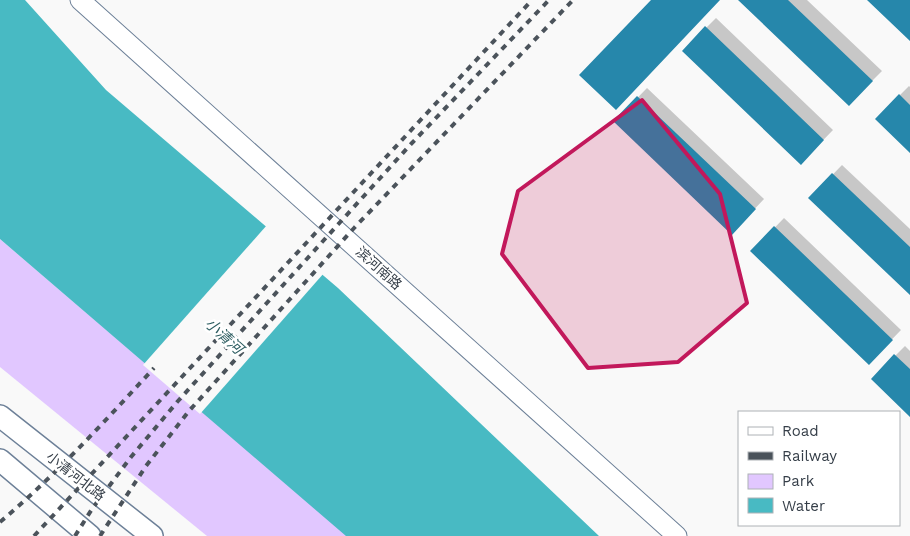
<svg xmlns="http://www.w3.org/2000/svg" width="910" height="536" font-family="'Work Sans','Noto Sans SC',sans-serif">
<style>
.green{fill:#e1c7ff}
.water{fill:#48bac3}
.pier{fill:#f9f9f9}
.shadow{fill:#0003}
.building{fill:#2687ab}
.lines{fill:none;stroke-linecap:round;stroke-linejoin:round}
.secondary-casing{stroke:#6d8098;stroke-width:21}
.primary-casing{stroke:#6d8098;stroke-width:24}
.secondary{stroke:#fff;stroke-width:19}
.primary{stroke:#fff;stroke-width:21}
.rail{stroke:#4b535b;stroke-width:4;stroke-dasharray:6 6;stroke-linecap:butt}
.marked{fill:#c2185b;fill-opacity:0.2;stroke:#c2185b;stroke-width:4;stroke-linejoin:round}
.labels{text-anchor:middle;stroke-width:5;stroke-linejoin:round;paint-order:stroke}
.street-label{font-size:14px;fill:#353e48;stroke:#fff}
.water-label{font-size:15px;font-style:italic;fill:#2c5c60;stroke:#fff}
</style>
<rect width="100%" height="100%" fill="#f9f9f9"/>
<path class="green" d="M0,239L347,536H207L0,367Z"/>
<path class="water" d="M0,0H25L106,90L338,288L599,536H346L0,239Z"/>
<path class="pier" d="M267,225L324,273L200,414L143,365Z"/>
<path class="shadow" d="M740,0H807L882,71L849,104Z
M716,18L833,130L801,163L683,51Z
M909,86L910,87V151L900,95Z
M647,88L764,199L732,233L615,121Z
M842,165L910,229V293L810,198Z
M784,218L901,330L869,363L752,251Z
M905,346L910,351V415L872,379Z"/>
<path class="building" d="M651,0H720L616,110L579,75Z
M738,0H788L873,81L849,106Z
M867,0H910V41Z
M705,26L824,140L801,165L682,51Z
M899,94L910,105V153L875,119Z
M637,96L756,209L732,235L613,121Z
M832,173L910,247V295L808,198Z
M774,226L893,340L869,365L750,251Z
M894,354L910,369V417L871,379Z"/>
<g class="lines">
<defs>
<path id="secondary" d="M80,0L677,536"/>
<path id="primary" d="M0,416L152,536
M0,460L90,536"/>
</defs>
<use href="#secondary" class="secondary-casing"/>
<use href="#primary" class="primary-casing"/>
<use href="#secondary" class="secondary"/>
<use href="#primary" class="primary"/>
<path class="rail" d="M0,522C56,475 104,422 154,368
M34,536L532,0
M75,536L92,509L131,457L178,401L411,144L549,0
M100,536L146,466L189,411L355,227L573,0"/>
</g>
<path class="marked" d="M642,100L720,194L747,303L678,362L588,368L502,254L518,191Z"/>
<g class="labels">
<g class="street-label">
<text transform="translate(379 268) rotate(42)" y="5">滨河南路</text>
<text transform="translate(76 476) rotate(38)" y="5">小清河北路</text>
</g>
<g class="water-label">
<text transform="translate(224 336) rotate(42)" y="5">小清河</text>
</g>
</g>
<rect x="738" y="411" width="162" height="115" fill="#ffffff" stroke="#aeb2b6"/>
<rect x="748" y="427" width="25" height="8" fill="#ffffff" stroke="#aeb2b6"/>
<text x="782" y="436" font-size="15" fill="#353e48">Road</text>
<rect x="748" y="452" width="25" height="8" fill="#4b535b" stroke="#aeb2b6"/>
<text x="782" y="461" font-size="15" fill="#353e48">Railway</text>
<rect x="748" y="474" width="25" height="15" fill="#e1c7ff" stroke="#aeb2b6"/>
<text x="782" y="486" font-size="15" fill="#353e48">Park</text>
<rect x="748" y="498" width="25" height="15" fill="#48bac3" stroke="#aeb2b6"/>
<text x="782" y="511" font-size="15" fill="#353e48">Water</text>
</svg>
